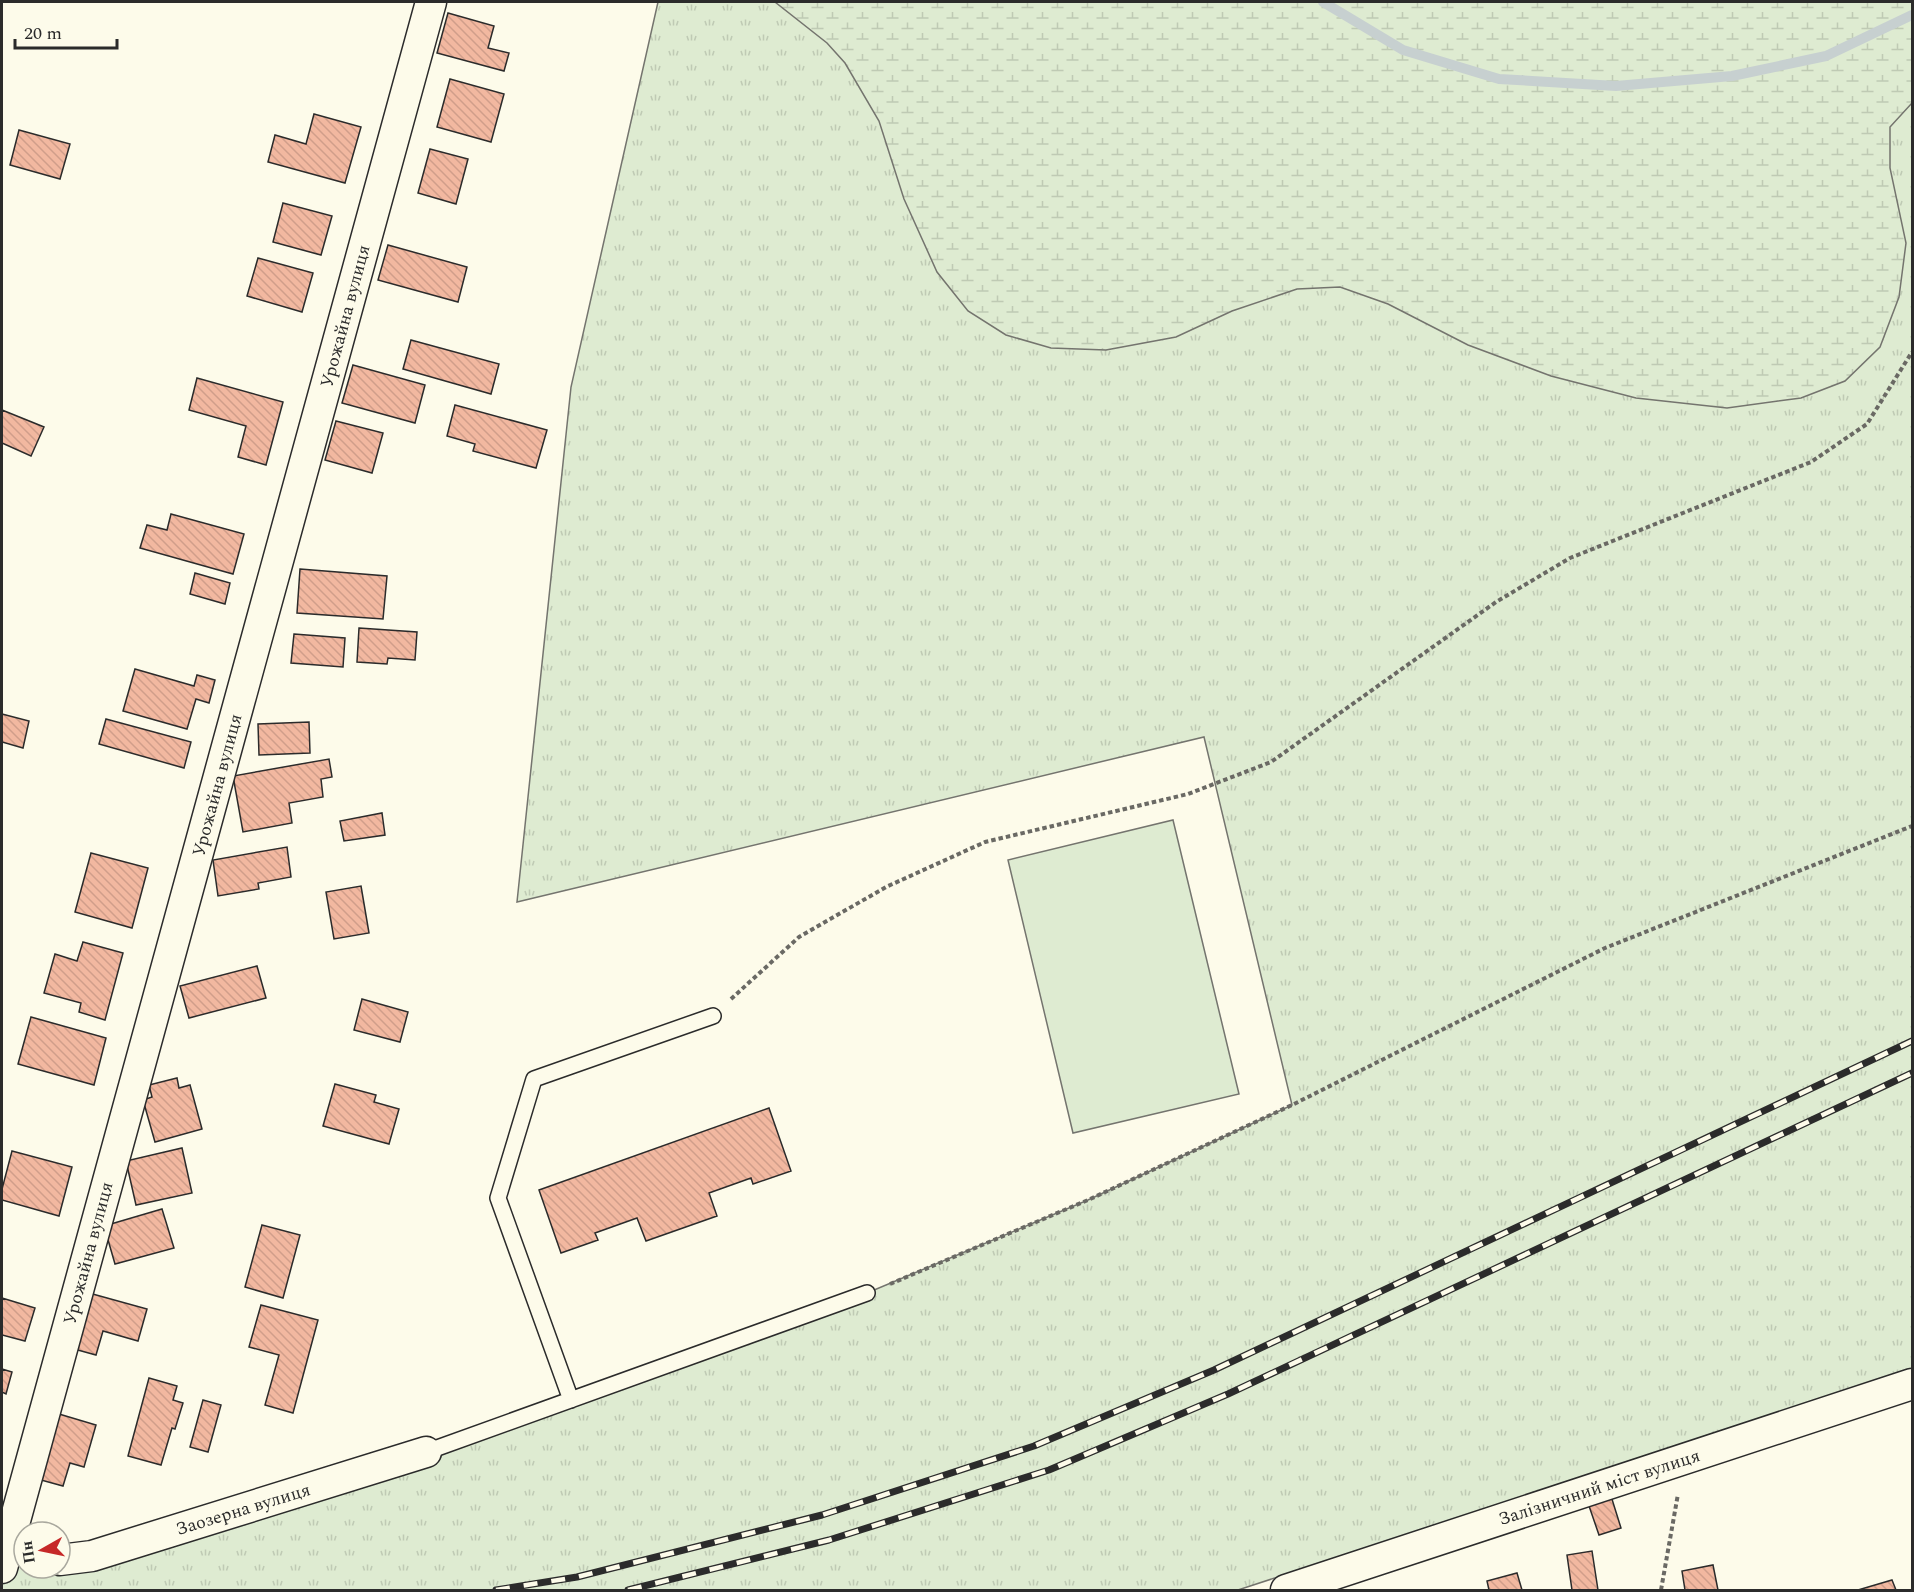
<svg xmlns="http://www.w3.org/2000/svg" width="1914" height="1592" font-family="Spectral,serif">
<style>
.grass{fill:url(#grass-tufts);stroke:#74746e;stroke-width:1.5}
.wetland{fill:url(#wetland-marsh);stroke:#74746e;stroke-width:1.5}
.pitch{fill:#deebd1;stroke:#74746e;stroke-width:1.5}
.lines{fill:none;stroke-linecap:round;stroke-linejoin:round}
.stream{stroke:#c7d0d0;stroke-width:10}
.building{fill:url(#building-back-hatch);stroke:#2b2b2b;stroke-width:1.5}
.lane-casing{stroke:#2b2b2b;stroke-width:18}
.street-casing{stroke:#2b2b2b;stroke-width:33}
.path{stroke:#6a6964;stroke-width:4;stroke-dasharray:4.5 3;stroke-linecap:butt}
.lane{stroke:#fdfbea;stroke-width:15}
.street{stroke:#fdfbea;stroke-width:30}
.rail-casing{stroke:#2b2b2b;stroke-width:7}
.rail{stroke:#fdfbea;stroke-width:4.5;stroke-dasharray:14;stroke-linecap:butt}
.labels{text-anchor:middle;stroke-width:4.5;stroke-linejoin:round;paint-order:stroke}
.street-label{font-size:18px;fill:#2b2b2b;stroke:#fdfbea}
</style>
<defs>
<pattern id="grass-tufts" width="24" height="20" patternUnits="userSpaceOnUse" patternTransform="scale(1.5)"><rect width="24" height="20" fill="#deebd1"/><path d="M3 7l-1-3M5 7V3M7 7l1-3M15 17l-1-3M17 17v-4M19 17l1-3" fill="none" stroke="#bfcab4"/></pattern>
<pattern id="wetland-marsh" width="20" height="14" patternUnits="userSpaceOnUse" patternTransform="scale(1.5)"><rect width="20" height="14" fill="#deebd1"/><path d="M1 5h8M5 5V1M11 12h8M15 12V8" fill="none" stroke="#bfcab4"/></pattern>
<pattern id="building-back-hatch" width="6" height="6" patternUnits="userSpaceOnUse" patternTransform="scale(1.5)"><rect width="6" height="6" fill="#f2b8a0"/><path d="M-1 5l2 2M0 0l6 6M5-1l2 2" fill="none" stroke="#d09e8a"/></pattern>
</defs>
<rect width="100%" height="100%" fill="#fdfbea"/>
<path class="grass" d="M658,2H1912V1369L1238,1590H2V1568L24,1565V1568H60L426,1452L867,1293L1088,1200L1292,1105L1204,737L517,902L571,387Z"/>
<path class="wetland" d="M775,2H1912V103L1890,127V168L1906,243L1899,297L1880,347L1845,381L1801,398L1727,408L1636,398L1551,376L1468,345L1388,304L1340,287L1297,289L1232,311L1176,337L1106,350L1051,348L1006,335L968,311L937,272L904,199L879,121L845,63L827,43Z"/>
<path class="pitch" d="M1173,820L1239,1094L1073,1133L1008,860Z"/>
<g class="lines">
<path class="stream" d="M1323,2L1403,50L1499,79L1616,86L1732,76L1826,56L1912,15"/>
</g>
<path class="building" d="M448,13L494,26L488,48L509,53L504,71L437,53Z
M450,79L504,94L491,142L437,127Z
M314,114L361,127L345,183L268,162L275,135L306,144Z
M19,130L70,144L60,179L10,165Z
M430,149L468,159L456,204L418,193Z
M283,203L332,216L321,255L273,242Z
M388,245L467,267L458,302L378,280Z
M258,258L313,273L302,312L247,296Z
M411,340L499,364L491,394L403,369Z
M353,365L425,385L415,423L342,403Z
M197,378L283,402L266,465L238,457L246,426L189,410Z
M455,405L547,430L536,468L473,451L475,444L447,436Z
M2,410L44,427L31,456L2,443Z
M336,421L383,433L372,473L325,460Z
M171,514L244,534L233,574L140,548L147,525L167,530Z
M300,569L387,576L383,619L297,613Z
M195,573L230,583L225,604L190,594Z
M359,628L417,632L415,660L388,658L387,664L357,662Z
M294,634L345,638L343,667L291,663Z
M135,669L194,686L197,675L215,680L209,703L196,699L187,729L123,711Z
M2,714L29,721L23,748L2,742Z
M106,719L191,742L184,768L99,744Z
M309,722L310,753L259,755L258,724Z
M329,759L332,777L321,779L323,797L289,803L292,823L243,832L233,776Z
M382,813L385,835L344,841L340,821Z
M287,847L291,877L258,883L259,889L218,896L213,860Z
M91,853L148,868L132,928L75,912Z
M361,886L369,933L334,939L326,892Z
M83,942L123,953L105,1020L79,1012L81,1003L44,993L55,954L77,961Z
M257,966L266,998L189,1018L180,986Z
M362,999L408,1012L400,1042L354,1030Z
M31,1017L106,1038L94,1085L18,1064Z
M177,1078L179,1088L190,1085L202,1129L155,1142L143,1100L152,1097L149,1085Z
M335,1084L376,1095L374,1102L399,1109L389,1144L323,1126Z
M769,1108L791,1171L753,1184L751,1178L709,1193L717,1216L646,1241L637,1218L595,1233L598,1240L561,1253L539,1190Z
M182,1148L192,1193L136,1205L126,1161Z
M12,1151L72,1167L59,1216L2,1200V1189Z
M162,1209L174,1248L115,1264L104,1226Z
M262,1225L300,1235L283,1298L245,1287Z
M89,1293L147,1309L138,1341L103,1331L96,1355L74,1349Z
M2,1298L35,1308L25,1341L2,1335Z
M261,1305L318,1320L293,1413L265,1405L279,1355L249,1347Z
M2,1369L12,1372L6,1394L2,1392Z
M149,1378L177,1386L173,1400L183,1403L175,1429L172,1428L161,1465L128,1456Z
M203,1400L221,1405L208,1452L190,1447Z
M59,1414L96,1425L84,1467L70,1463L63,1486L41,1480Z
M1611,1496L1621,1528L1599,1535L1588,1503Z
M1592,1551L1598,1590H1572L1567,1555Z
M1713,1565L1718,1590H1685L1682,1571Z
M1517,1573L1522,1590H1489L1487,1581Z
M1892,1580L1896,1590H1858Z"/>
<g class="lines">
<defs>
<path id="lane" d="M571,1400L498,1198L534,1079L713,1016
M426,1452L867,1293"/>
<path id="street" d="M60,1560L92,1556L426,1452
M2,1568L431,2
M1286,1590L1912,1384"/>
</defs>
<use href="#lane" class="lane-casing"/>
<use href="#street" class="street-casing"/>
<path class="path" d="M731,999L799,937L886,887L985,842L1188,794L1271,762L1496,602L1570,558L1811,462L1867,424L1912,352
M890,1284L1088,1200L1292,1105L1605,948L1912,826
M1661,1590L1678,1494"/>
<use href="#lane" class="lane"/>
<use href="#street" class="street"/>
<defs>
<path id="rail" d="M496,1590L577,1577L822,1515L1034,1446L1214,1370L1912,1041
M628,1590L829,1540L1049,1470L1228,1394L1912,1073"/>
</defs>
<use href="#rail" class="rail-casing"/>
<use href="#rail" class="rail"/>
</g>
<g class="labels">
<g class="street-label">
<text transform="translate(345 316) rotate(-75)" y="6">Урожайна вулиця</text>
<text transform="translate(217 785) rotate(-75)" y="6">Урожайна вулиця</text>
<text transform="translate(88 1253) rotate(-75)" y="6">Урожайна вулиця</text>
<text transform="translate(1599 1487) rotate(-18)" y="6">Залізничний міст вулиця</text>
<text transform="translate(243 1509) rotate(-17)" y="6">Заозерна вулиця</text>
</g>
</g>
<rect width="1914" height="1592" fill="none" stroke="#2b2b2b" stroke-width="6"/>
<g transform="translate(42 1550) rotate(261)"><circle r="28" fill="#fdfbea" stroke="#a9a89e" stroke-width="1.5"/>
<path d="M0-4.5L10 22L0 15L-10 22Z" fill="#c62828"/>
<text y="-9" font-size="16" font-weight="bold" text-anchor="middle" fill="#2b2b2b">Пн</text>
</g>
<path d="M15 39v9h102v-9" fill="none" stroke="#2b2b2b" stroke-width="3"/>
<text x="24" y="39" font-size="18" fill="#2b2b2b" stroke="#fdfbea" stroke-width="4.5" paint-order="stroke">20 m</text>
</svg>
